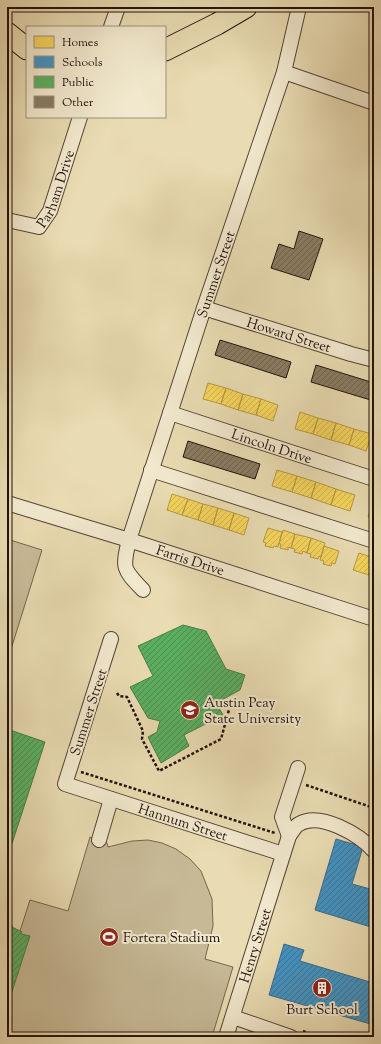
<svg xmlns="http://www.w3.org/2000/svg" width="381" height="1044" font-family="'Sorts Mill Goudy',serif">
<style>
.park{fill:#c7b996;stroke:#746650}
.homes{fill:url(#homes-hatch);stroke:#b69a44}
.schools{fill:url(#schools-hatch);stroke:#396c8c}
.public{fill:url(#public-hatch);stroke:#497f47}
.building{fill:url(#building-hatch);stroke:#22120b}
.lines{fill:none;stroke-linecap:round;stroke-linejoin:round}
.minor-casing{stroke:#544435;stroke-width:16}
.highway-casing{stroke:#22120b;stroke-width:23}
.path{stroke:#22120b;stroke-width:2.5;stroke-dasharray:3 2;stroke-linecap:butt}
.minor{stroke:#f1e8cd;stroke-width:14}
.highway{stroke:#e9dbb2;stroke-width:21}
.labels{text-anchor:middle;stroke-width:4;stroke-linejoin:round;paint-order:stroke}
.street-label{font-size:14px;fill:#22120b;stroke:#f1e8cd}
.poi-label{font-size:14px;fill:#22120b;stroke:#f1e8cd;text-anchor:start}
</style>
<defs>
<pattern id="homes-hatch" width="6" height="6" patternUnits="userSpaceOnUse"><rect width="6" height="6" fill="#f6d55c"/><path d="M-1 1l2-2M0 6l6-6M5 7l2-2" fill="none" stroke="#d3b64f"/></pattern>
<pattern id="schools-hatch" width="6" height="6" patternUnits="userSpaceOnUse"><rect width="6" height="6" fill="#4393c3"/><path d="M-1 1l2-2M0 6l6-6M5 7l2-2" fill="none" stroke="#38779d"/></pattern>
<pattern id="public-hatch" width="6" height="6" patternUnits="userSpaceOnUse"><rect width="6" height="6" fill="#5aae61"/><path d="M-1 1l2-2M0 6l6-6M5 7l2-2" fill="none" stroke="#4a8c4e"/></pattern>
<pattern id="building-hatch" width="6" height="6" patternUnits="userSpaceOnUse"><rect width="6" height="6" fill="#897b62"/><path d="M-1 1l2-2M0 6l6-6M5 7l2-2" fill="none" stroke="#70634f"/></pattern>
</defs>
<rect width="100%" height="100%" fill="#e9dbb2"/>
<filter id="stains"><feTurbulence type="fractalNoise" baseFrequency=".005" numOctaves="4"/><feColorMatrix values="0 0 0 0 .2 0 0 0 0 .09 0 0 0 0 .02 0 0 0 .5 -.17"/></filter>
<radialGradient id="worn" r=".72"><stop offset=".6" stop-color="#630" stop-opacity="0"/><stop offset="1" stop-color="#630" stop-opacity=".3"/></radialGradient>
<path class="park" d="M7,539L42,550L7,662Z
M90,837L107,843L108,847L132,841L148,840L162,843L176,849L190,859L201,871L212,899L213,926L205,959L233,967L212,1037H7V923L12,925V928L20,931L30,900L68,911Z"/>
<path class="homes" d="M208,383L226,388L221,404L203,399Z
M226,388L243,394L238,410L221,404Z
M243,394L261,399L256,415L238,410Z
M261,399L278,405L273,421L256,415Z
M300,412L318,418L313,434L295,429Z
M318,418L336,423L331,440L313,434Z
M336,423L354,429L349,445L331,440Z
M354,429L372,434L366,451L349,445Z
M277,470L297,476L292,492L272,486Z
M297,476L316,482L311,498L292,492Z
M316,482L336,489L331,505L311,498Z
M336,489L355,495L350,511L331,505Z
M172,494L188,499L182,515L167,510Z
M188,499L203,504L198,520L182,515Z
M373,500L374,501V518L368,517Z
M203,504L218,508L213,525L198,520Z
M218,508L234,513L229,530L213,525Z
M234,513L249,518L244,535L229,530Z
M268,528L282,532L278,547L274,546L273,548L265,546L266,543L263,542Z
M283,530L295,534L291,548L288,547V550L280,548L281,544H279Z
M295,534L311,538L307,553L303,551L302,554L294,552L295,549L291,548Z
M311,538L325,543L321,557L319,556L318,559L310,557L311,554L307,553Z
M324,546L339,551L335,564L332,563L331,566L323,564L324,561L320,560Z
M359,553L374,558L369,575L353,570Z
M374,559V577L369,575Z"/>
<path class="schools" d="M336,839L363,847L352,884L374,890V928L315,910Z
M284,944L304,950L300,961L370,982L372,976H374V1025L269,995Z"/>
<path class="public" d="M183,625L206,631L226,669L245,675L240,690L216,703L223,715L184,735L189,746L161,763L148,737L157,732L160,721L148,718L130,687L153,676L138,646Z
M7,729L45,742L7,859Z
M7,923L12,925V927L22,932L21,934L30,936L7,1007Z"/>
<path class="building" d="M299,231L323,239L309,280L271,268L279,244L294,249Z
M220,340L291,362L286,378L215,355Z
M316,365L374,383V401L311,382Z
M188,441L260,464L255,479L183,457Z"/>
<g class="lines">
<defs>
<g id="minor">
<path d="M111,27L118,7"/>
<path d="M284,72L374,103"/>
<path id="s1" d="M7,220L39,227L50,211L80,117"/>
<path id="s2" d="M204,308L351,354L370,359L374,358"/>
<path id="s3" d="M170,413L374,479"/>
<path d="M151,470L374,541"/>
<path id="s4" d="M7,503L129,540L374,619"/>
<path id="s5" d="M143,590C123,569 122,569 129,540L204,308L284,72L299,7"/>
<path id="s6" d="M111,639L65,784L283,854"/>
<path d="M289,836L282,817L298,768"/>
<path d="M99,840L111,799"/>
<path d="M233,1017L291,1037"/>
<path id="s7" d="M226,1037L289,836C292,832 295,826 299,824C320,811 360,835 374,851"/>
</g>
<path id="highway" d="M7,33L27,49
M165,50L217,24L246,7"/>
</defs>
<use href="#minor" class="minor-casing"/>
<use href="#highway" class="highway-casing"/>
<path class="path" d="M117,693L119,696L127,697L143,731L142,739L159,771L221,739L230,706L228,699
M81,772L275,833
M306,785L374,808
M303,1031L319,1037"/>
<use href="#minor" class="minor"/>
<use href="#highway" class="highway"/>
</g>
<defs>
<symbol id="university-disc" viewBox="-11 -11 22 22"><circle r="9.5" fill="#8f2418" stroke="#f1e8cd"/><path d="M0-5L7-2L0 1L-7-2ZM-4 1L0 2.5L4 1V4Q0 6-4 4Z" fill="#fff"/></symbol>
<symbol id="stadium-disc" viewBox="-11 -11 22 22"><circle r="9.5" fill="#8f2418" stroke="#f1e8cd"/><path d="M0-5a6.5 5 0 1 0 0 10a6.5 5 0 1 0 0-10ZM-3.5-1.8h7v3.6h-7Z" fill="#fff"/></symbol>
<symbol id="building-disc" viewBox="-11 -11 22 22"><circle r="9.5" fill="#8f2418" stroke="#f1e8cd"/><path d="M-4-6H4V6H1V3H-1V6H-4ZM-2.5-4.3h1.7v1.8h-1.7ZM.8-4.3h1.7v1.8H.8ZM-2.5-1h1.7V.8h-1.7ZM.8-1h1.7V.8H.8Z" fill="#fff"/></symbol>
</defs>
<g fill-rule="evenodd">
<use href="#university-disc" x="179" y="699" width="22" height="22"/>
<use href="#stadium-disc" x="98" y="926" width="22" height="22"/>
<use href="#building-disc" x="311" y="977" width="22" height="22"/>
</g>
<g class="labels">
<g class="street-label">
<text dy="5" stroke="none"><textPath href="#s1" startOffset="75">Parham Drive</textPath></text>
<text dy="5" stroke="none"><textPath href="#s5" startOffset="336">Summer Street</textPath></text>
<text dy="5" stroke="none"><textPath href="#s2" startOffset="89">Howard Street</textPath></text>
<text dy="5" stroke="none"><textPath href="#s3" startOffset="107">Lincoln Drive</textPath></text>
<text dy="5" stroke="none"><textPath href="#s4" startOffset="192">Farris Drive</textPath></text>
<text transform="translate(88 712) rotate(-72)" y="5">Summer Street</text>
<text dy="5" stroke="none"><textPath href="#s6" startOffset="276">Hannum Street</textPath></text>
<text dy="5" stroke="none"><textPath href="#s7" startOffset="96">Henry Street</textPath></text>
</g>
<g class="poi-label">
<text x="204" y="707">Austin Peay<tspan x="204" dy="16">State University</tspan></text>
<text x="123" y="942">Fortera Stadium</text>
<text x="322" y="1014" text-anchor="middle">Burt School</text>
</g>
</g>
<rect width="381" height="1044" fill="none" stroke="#e9dbb2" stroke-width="24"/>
<rect x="8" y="8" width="365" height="1028" fill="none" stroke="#22120b" stroke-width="2"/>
<rect x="12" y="12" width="357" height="1020" fill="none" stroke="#22120b"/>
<rect x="26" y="26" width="140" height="92" fill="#f1e8cd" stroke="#9e927f"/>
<rect x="34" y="36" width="20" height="12" fill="#f6d55c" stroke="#9e927f"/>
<text x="62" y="46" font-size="12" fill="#22120b">Homes</text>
<rect x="34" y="56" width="20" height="12" fill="#4393c3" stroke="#9e927f"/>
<text x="62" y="66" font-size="12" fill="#22120b">Schools</text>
<rect x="34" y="76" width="20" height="12" fill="#5aae61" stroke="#9e927f"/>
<text x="62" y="86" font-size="12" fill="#22120b">Public</text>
<rect x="34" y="96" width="20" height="12" fill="#897b62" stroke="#9e927f"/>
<text x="62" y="106" font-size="12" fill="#22120b">Other</text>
<rect width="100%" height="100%" filter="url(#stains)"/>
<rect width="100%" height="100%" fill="url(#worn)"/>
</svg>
